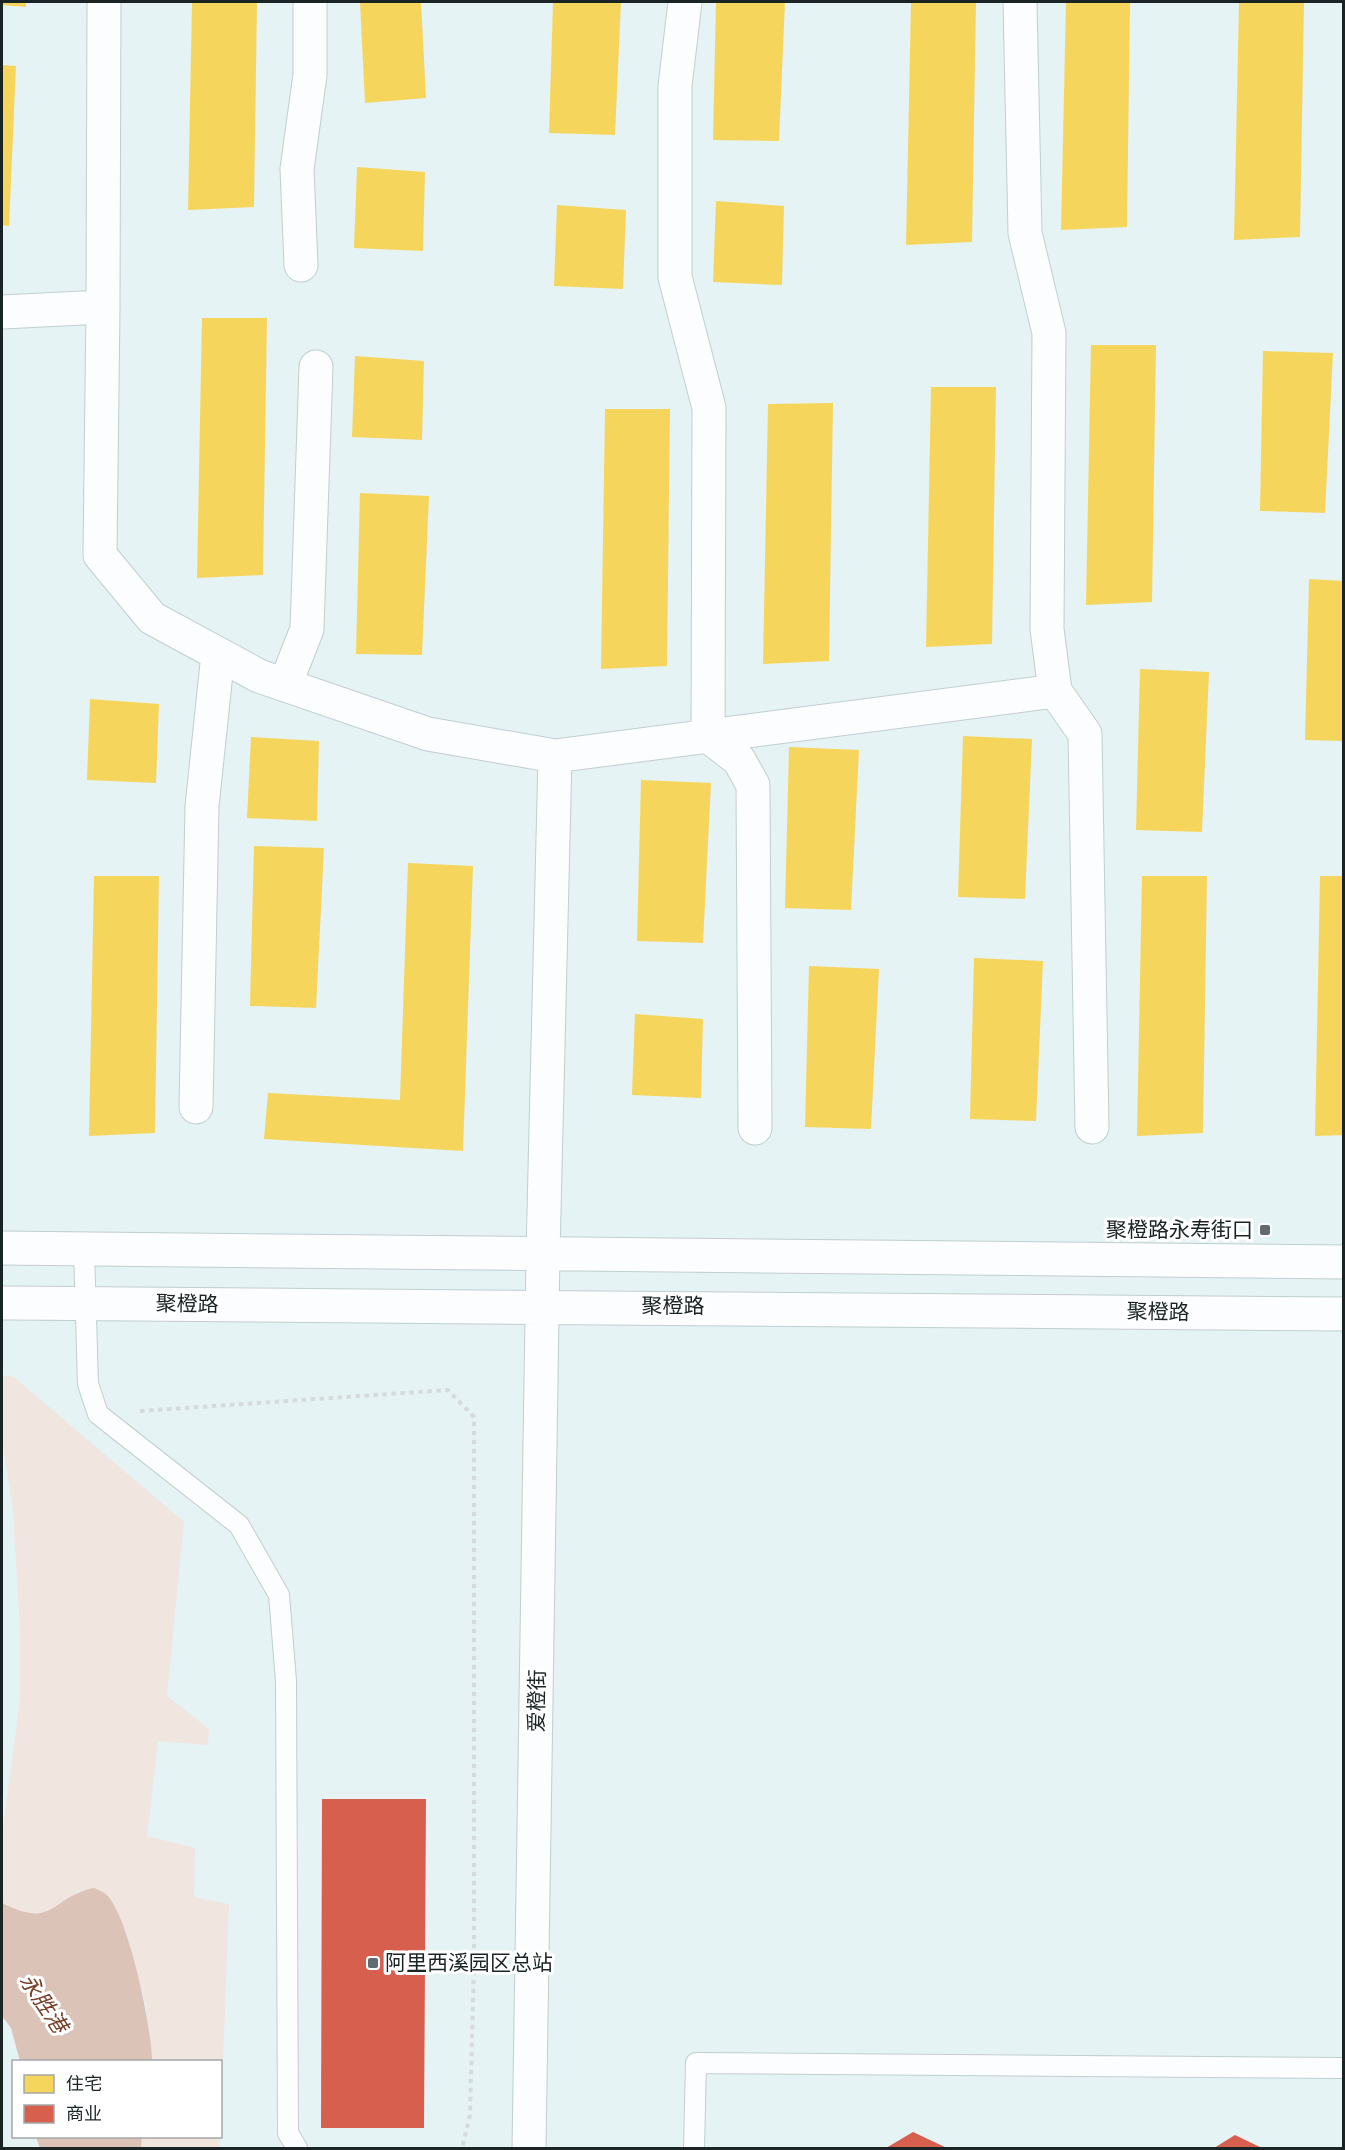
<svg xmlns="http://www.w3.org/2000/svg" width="1345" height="2150" font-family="Signika,'Noto Sans SC',sans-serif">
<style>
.green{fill:#f1e5e0}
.water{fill:#dbc3b8}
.homes{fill:#f6d55c}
.shops{fill:#d6604d}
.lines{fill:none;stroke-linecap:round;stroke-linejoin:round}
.service-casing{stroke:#c2cecf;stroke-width:22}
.minor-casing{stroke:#c2cecf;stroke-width:35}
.tertiary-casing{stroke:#c2cecf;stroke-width:35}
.path{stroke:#d6dada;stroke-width:4;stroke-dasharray:4.5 4.5;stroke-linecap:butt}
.service{stroke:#fbfdfe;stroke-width:20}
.minor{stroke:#fbfdfe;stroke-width:33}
.tertiary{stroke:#fbfdfe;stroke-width:33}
.poi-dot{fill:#626c6e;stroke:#fff;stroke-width:2}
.labels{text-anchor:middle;stroke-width:6;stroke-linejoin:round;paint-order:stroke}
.poi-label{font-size:21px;fill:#1b2425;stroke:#fff;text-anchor:end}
.street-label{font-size:21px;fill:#1b2425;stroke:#fff}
.water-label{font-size:22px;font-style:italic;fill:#77412a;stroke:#fff}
</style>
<rect width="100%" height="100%" fill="#e5f3f5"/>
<path class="green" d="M2,1375L14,1377L184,1522L167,1696L209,1729L208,1745L158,1741L147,1836L195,1848L194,1897L229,1904L221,2115L220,2062L152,2061L146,2007L129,1943L79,1891C50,1915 36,1920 2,1903V1835L20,1700V1627L13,1511L2,1438Z
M142,2137H220V2148H141Z"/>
<path class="water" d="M94,1888C98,1890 104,1892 107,1895C129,1918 152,2028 152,2061H20L11,2028L2,2016V1903C55,1930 50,1897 94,1888Z
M36,2137V2136L142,2137L141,2148H40Z"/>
<path class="homes" d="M2,2H26V7L2,5Z
M192,2H257L254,207L188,210Z
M360,2H421L426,98L365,103Z
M553,2H621L615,135L549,133Z
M716,2H785L779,141L713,140Z
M911,2H976L972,242L906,245Z
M1066,2H1130L1127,227L1061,230Z
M1239,2H1304L1300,237L1234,240Z
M2,65L16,66L9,226L2,225Z
M357,167L425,172L423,251L354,248Z
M716,201L784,206L782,285L713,282Z
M557,205L626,210L623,289L554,286Z
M202,318H267L263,575L197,578Z
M1091,345H1156L1152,602L1086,605Z
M1263,351L1333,353L1325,513L1260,511Z
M355,356L424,361L422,440L352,437Z
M931,387H996L992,644L926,647Z
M833,403L829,661L763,664L768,404Z
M605,409H670L667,666L601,669Z
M360,493L429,496L422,655L356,654Z
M1309,579L1344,581V741L1305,740Z
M1140,669L1209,672L1202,832L1136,830Z
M90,699L159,704L156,783L87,780Z
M963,736L1032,739L1025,899L958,897Z
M251,737L319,741L317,821L247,818Z
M789,747L859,750L851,910L785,908Z
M641,780L711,783L703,943L637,941Z
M254,846L324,848L316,1008L250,1006Z
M408,863L473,866L463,1151L264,1139L268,1093L400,1100Z
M94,876H159L155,1133L89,1136Z
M1142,876H1207L1203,1133L1137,1136Z
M1320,876H1344V1135L1315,1136Z
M974,958L1043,961L1036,1121L970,1119Z
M809,966L879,969L871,1129L805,1127Z
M635,1014L703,1019L701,1098L632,1095Z"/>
<path class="shops" d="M322,1799H426L424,2128H321Z
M913,2132L947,2148H886Z
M1235,2135L1262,2148H1214Z"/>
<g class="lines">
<defs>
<path id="service" d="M84,1249L88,1384L98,1414L239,1525L279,1595L286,1681L288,2133L297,2148
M694,2148L696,2063L1344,2068"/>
<path id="minor" d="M685,2L675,86V277L709,408L708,736L739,760L753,785L755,1128
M1020,2L1025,233L1049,333L1047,629L1055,691L1085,734L1092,1127
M301,265L297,169L310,75V2
M103,307L100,555L152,618L259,676L428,734L555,756L543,1253
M2,312L103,307L104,2
M285,685L307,629L316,367
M555,756L1055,691
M196,1107L202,806L218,654"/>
<path id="tertiary" d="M2,1248L1344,1262
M2,1303C449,1306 896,1308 1344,1314
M529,2148L543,1253"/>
</defs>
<use href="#service" class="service-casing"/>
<use href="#minor" class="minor-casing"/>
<use href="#tertiary" class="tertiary-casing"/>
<path class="path" d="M140,1411L448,1390L474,1417V1963L470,2115L462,2148"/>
<use href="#service" class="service"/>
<use href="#minor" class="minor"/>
<use href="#tertiary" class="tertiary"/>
</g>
<g class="poi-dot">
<rect x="1259" y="1224" width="12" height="12" rx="3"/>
<rect x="367" y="1957" width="12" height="12" rx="3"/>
</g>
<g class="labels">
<g class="poi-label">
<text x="1253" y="1237">聚橙路永寿街口</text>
<text x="385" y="1970" text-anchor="start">阿里西溪园区总站</text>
</g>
<g class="street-label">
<text transform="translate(187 1304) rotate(1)" y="7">聚橙路</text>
<text x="673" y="1313">聚橙路</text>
<text transform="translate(1158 1312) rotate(1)" y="7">聚橙路</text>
<text transform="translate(537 1701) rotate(-89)" y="7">爱橙街</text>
</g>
<g class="water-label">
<text transform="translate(44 2003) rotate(56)" y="8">永胜港</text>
</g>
</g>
<rect width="1345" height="2150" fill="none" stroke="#1b2425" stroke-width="6"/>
<rect x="12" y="2060" width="210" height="78" fill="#ffffff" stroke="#a4a7a8" stroke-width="1.5"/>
<rect x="24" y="2075" width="30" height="18" fill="#f6d55c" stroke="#a4a7a8" stroke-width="1.5"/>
<text x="66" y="2090" font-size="18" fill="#1b2425">住宅</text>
<rect x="24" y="2105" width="30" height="18" fill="#d6604d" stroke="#a4a7a8" stroke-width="1.5"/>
<text x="66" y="2120" font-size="18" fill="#1b2425">商业</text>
</svg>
